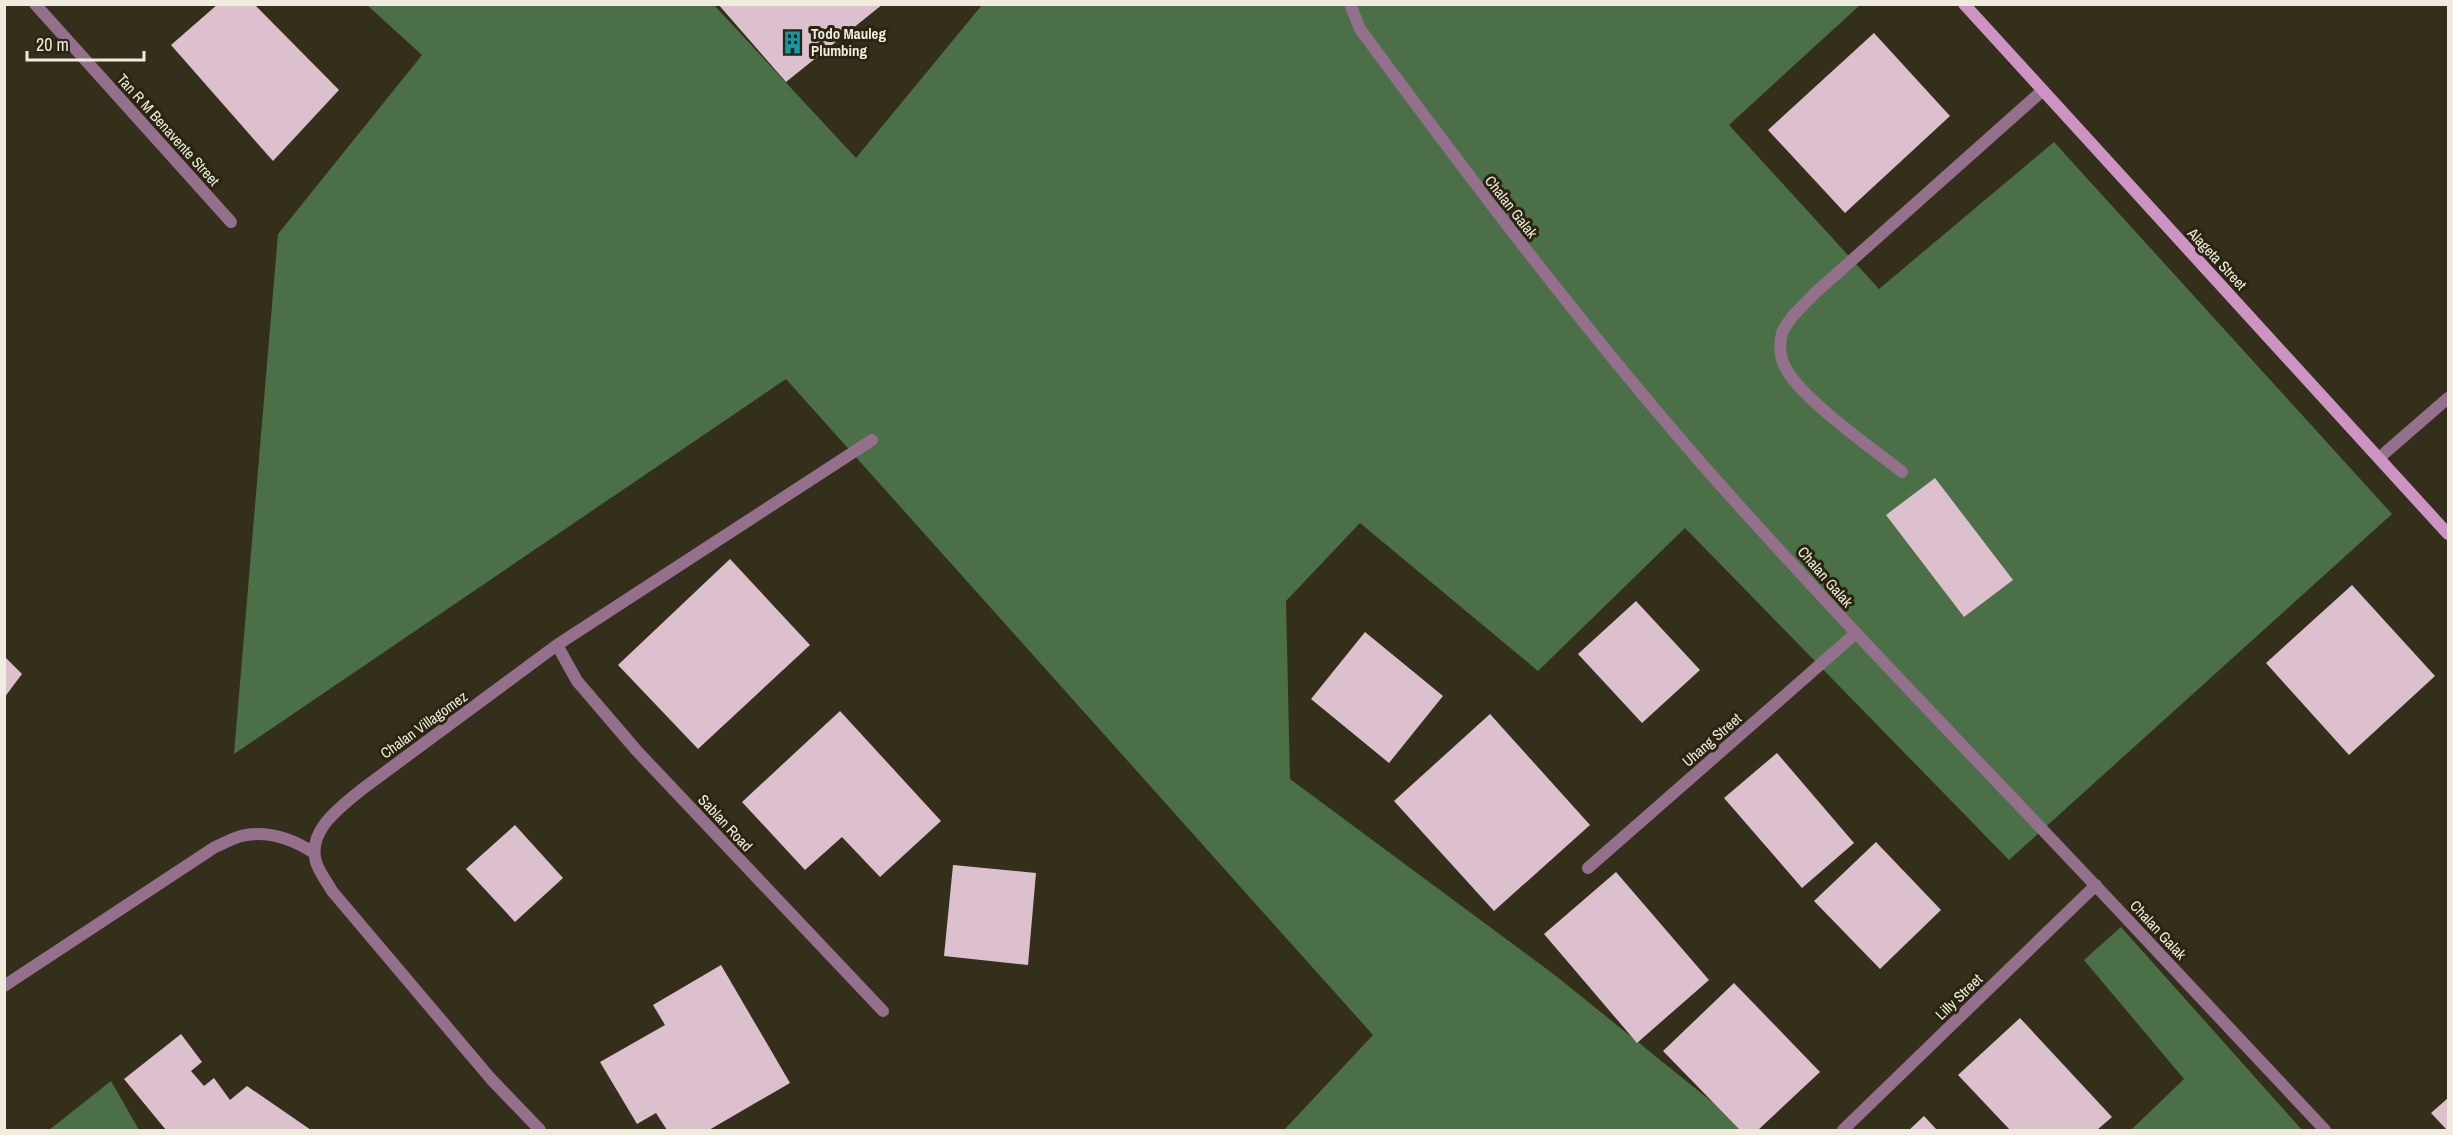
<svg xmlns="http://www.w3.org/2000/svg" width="2453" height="1135" font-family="'Archivo Narrow',sans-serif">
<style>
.forest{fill:#4b6f47}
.building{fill:#dcc0cd}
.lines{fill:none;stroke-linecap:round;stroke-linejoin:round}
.street{stroke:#94708d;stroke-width:12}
.secondary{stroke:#cd94c3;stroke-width:12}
.labels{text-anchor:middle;stroke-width:6;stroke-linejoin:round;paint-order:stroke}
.poi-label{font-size:15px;font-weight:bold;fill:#efecdf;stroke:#2a2510;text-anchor:start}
.street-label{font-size:15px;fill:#efecdf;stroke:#2a2510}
</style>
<rect width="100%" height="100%" fill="#342f1a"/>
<path class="forest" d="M367,5H714L856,158L982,5H1860L1729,125L1879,289L2054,142L2392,514L2009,860L1685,528L1538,671L1360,523L1286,601L1290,779L1556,976L1747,1130H1284L1373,1035L786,379L234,754L278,234L422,55Z
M2121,927L2302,1130H2131L2184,1079L2084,960Z
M111,1081L139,1130H49Z"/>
<path class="building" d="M218,4H254L339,90L273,161L171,45Z
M718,4H883L786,82Z
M1874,33L1950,116L1845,213L1768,130Z
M1935,478L2013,580L1964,617L1886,515Z
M730,559L810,645L698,749L618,665Z
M2352,585L2435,676L2349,755L2266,663Z
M1636,601L1700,670L1642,723L1578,654Z
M1365,632L1443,696L1389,763L1311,699Z
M4,656L22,674L4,698Z
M840,711L941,821L880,877L842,837L805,870L742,802Z
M1490,714L1590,825L1494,911L1394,801Z
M1777,753L1854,843L1802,888L1724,798Z
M515,825L563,878L515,922L466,869Z
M1876,842L1941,910L1880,969L1814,901Z
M953,865L1036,873L1028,965L944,956Z
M1616,872L1709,980L1637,1043L1544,934Z
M721,965L790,1083L709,1130H667L656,1113L637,1124L600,1062L665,1025L653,1005Z
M1734,983L1820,1072L1758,1130H1740L1663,1051Z
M2020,1018L2112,1117L2097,1130H2010L1958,1075Z
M181,1034L202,1062L191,1071L204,1086L214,1078L230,1100L247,1086L311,1130H166L124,1079Z
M2448,1098V1130H2447L2431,1113Z
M1924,1116L1937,1130H1909Z"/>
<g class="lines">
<path class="street" d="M35,4L231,222
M1350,4L1360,29C1469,177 1580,324 1701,463C1828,607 1962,744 2093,883C2171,965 2248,1048 2325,1130
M2379,458L2448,398
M1902,472C1872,448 1804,401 1786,369C1780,358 1779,345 1782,333C1788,318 1803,306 1814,294L2042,91
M557,645L577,681L637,751L883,1011
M1588,868L1855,634
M4,986L215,847C225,843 236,836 246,835C272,831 294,840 314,853
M540,1130L491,1079L332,891C327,882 319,872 316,862C307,830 340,808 361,790L557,645L872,440
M1843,1130L2096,885"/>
<path class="secondary" d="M1964,4L2448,534"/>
</g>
<defs>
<symbol id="building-bare" viewBox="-9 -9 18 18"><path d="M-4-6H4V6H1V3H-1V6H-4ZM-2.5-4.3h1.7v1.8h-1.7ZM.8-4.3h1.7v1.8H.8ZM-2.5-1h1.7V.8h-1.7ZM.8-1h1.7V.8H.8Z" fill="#0f9aa8" stroke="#2a2510" stroke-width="2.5" paint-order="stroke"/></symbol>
</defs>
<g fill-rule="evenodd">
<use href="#building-bare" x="776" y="26" width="33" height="33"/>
</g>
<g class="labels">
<g class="poi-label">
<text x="811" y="39">Todo Mauleg<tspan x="811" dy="17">Plumbing</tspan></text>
</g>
<g class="street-label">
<text transform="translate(168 130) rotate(48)" y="5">Tan R M Benavente Street</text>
<text transform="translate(1511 207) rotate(52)" y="5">Chalan Galak</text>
<text transform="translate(2217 259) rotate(47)" y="5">Alageta Street</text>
<text transform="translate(1825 577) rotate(49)" y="5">Chalan Galak</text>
<text transform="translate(424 725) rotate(-36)" y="5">Chalan Villagomez</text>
<text transform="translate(1712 740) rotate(-41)" y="5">Uhang Street</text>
<text transform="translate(725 823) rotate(47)" y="5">Sablan Road</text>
<text transform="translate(2158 930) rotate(47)" y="5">Chalan Galak</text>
<text transform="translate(1959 997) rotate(-44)" y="5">Lilly Street</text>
</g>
</g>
<rect width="2453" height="1135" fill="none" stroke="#efecdf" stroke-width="12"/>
<path d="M27 51v9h117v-9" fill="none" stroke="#efecdf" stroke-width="3"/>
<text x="36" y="51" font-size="18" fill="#efecdf" stroke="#2a2510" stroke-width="4.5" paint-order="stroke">20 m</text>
</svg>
